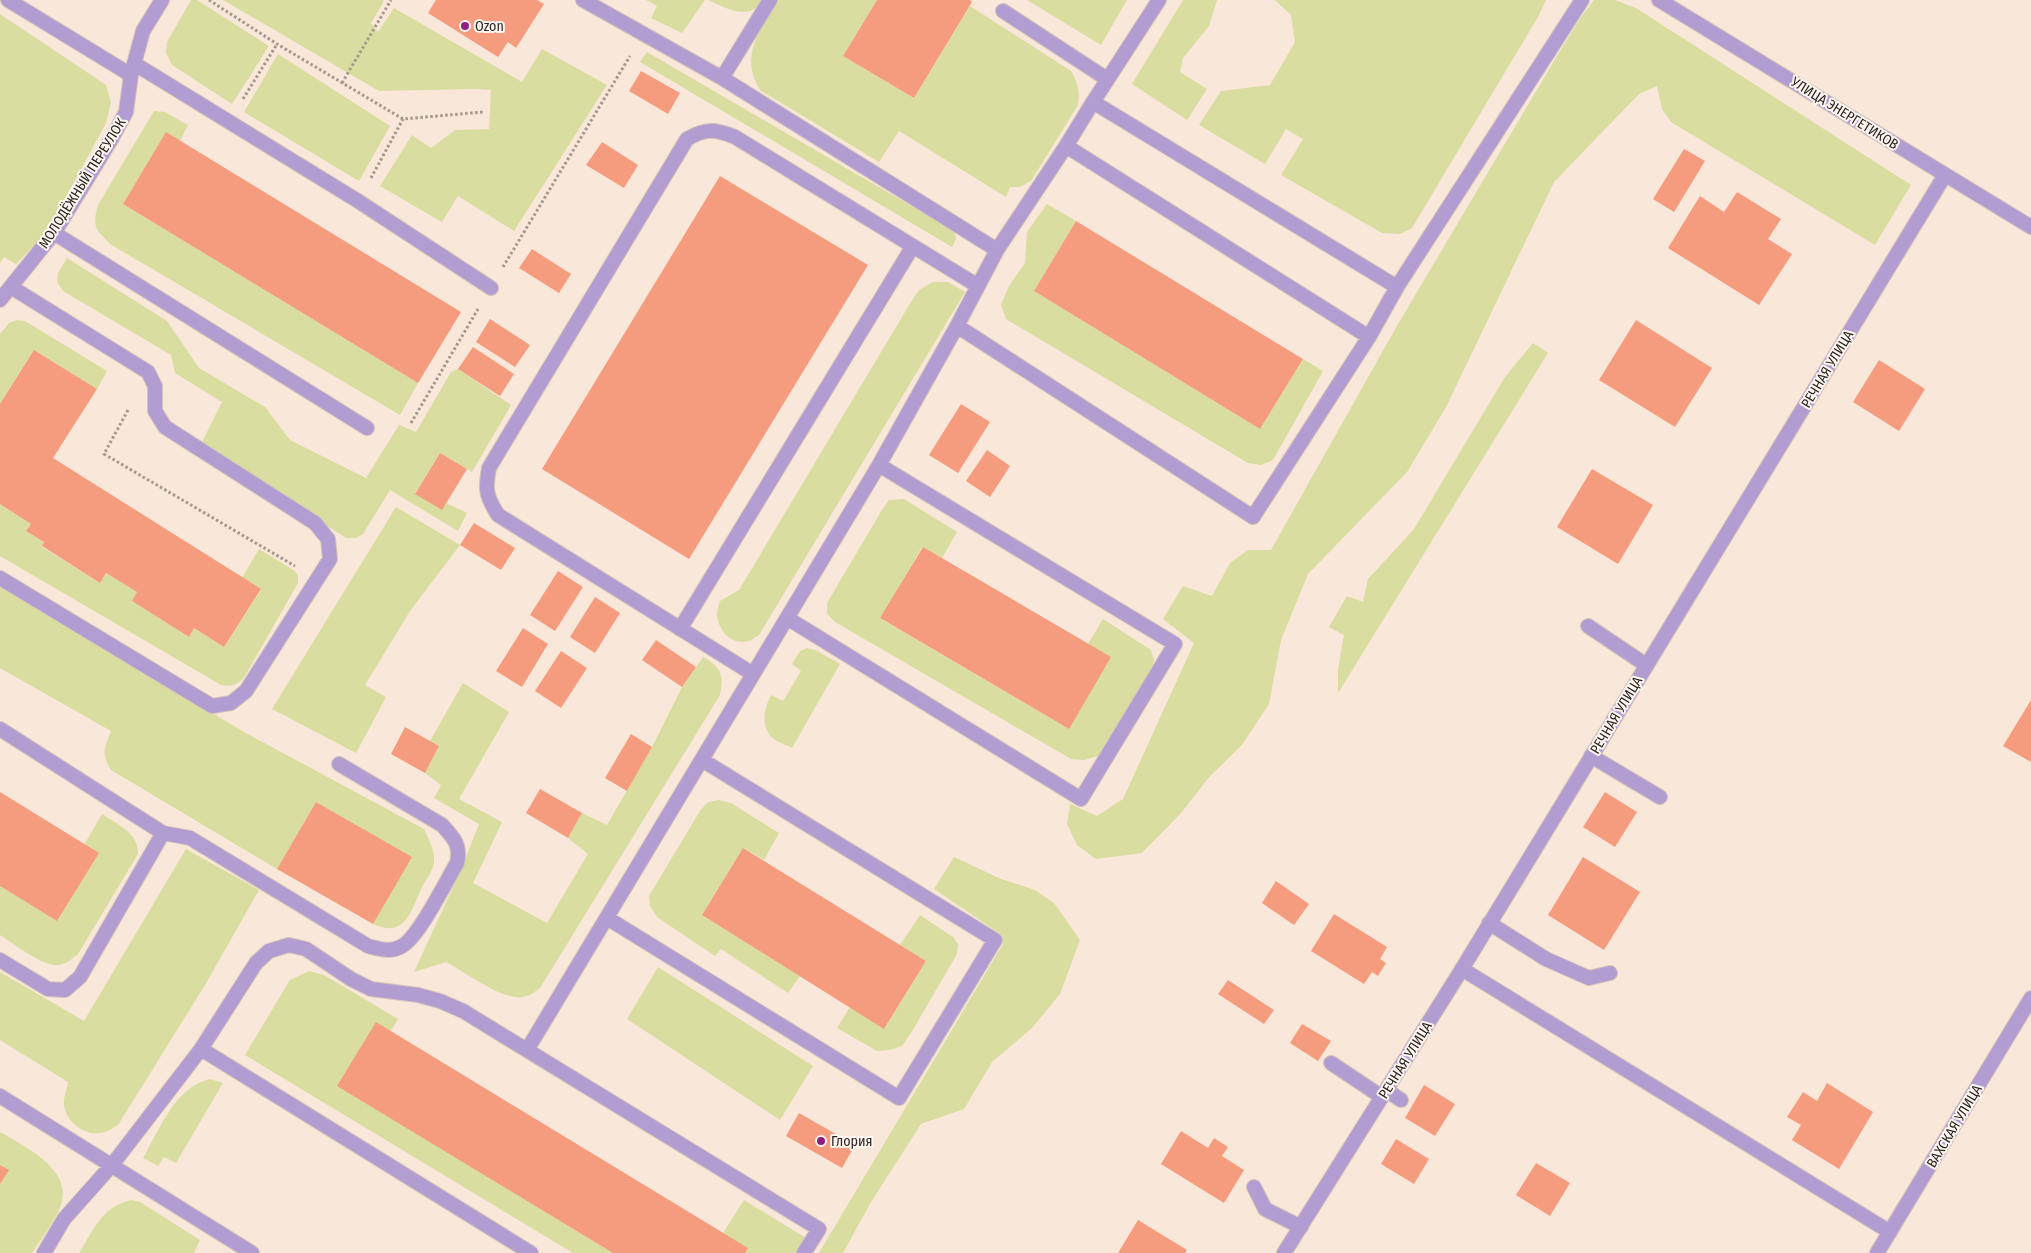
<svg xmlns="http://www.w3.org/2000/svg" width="2031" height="1253" font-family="'Fira Sans Condensed',sans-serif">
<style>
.green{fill:#d9dda0}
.building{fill:#f59c7f}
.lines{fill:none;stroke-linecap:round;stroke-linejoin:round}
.service-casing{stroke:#d4c4b8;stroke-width:16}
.minor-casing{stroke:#d4c4b8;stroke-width:16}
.path{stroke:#a4978c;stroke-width:3;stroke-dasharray:2.5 2.5;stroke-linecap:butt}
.service{stroke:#b19dd2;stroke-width:14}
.minor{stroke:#b19dd2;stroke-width:14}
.poi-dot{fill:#911e7e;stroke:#fef7f1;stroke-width:2}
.labels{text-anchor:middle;stroke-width:4;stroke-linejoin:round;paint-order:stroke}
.poi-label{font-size:14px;fill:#2b241f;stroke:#fef7f1;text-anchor:start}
.street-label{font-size:14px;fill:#2b241f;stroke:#fef7f1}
</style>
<rect width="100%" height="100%" fill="#f9e7d9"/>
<path class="green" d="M191,0H197L269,46L232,104L172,65L166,53L167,42Z
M223,0H382L384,1L371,23L378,32L394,8L522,82L542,49L607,85L514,231L458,196L442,222L380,186L412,135L431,148L455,130L489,129L491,90L475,89L379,91Z
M646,0H705L682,33L651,18L657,6Z
M708,0H763C749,22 726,8 708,0Z
M778,0H877L843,56L914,98L970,6L1071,71C1078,83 1080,91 1078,105L1031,181L1020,187H1010L1006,197L899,131L879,162L760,90C739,56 760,30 778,0Z
M1027,0H1127L1101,45Z
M1183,0H1217L1209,26L1183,58L1180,72L1207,89L1187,120L1132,84Z
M1275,0H1546L1538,17L1412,228L1400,234L1382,233L1281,175L1303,139L1286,129L1265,164L1199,125L1221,91L1270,85L1295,42L1291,15Z
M1594,0H1615L1636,8L1911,185L1875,245L1671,122L1662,109L1657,86L1639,94L1554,182L1446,407L1407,472L1308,574L1281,640L1269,704L1242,745L1210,776L1181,813L1142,853L1096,859L1077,845L1067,824L1070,804L1097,816L1123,799L1194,643L1163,619L1183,586L1212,596L1230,563L1248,550H1271L1398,324L1557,56L1581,17Z
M0,14L106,85L111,102L106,123L47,232L16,264L4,257L0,263Z
M647,52L954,231L956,239L952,247L640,62Z
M278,54L390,126L359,181L244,112Z
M154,111L165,112L188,125L180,141L166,133L123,204L418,383L400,415L110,244C95,228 92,227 98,205Z
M1047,204L1076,221L1034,291L1260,429L1303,359L1323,371L1273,460L1261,465L1248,463L1006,319L1001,305L1009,286L1025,263L1027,232Z
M67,258L167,321L199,368L265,407L290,440L366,478L399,425L416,432L451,372L458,369L511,405L472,472L440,453L415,493L446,503L467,513L458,531L390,490L363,534L356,538H346L201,444L222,402L175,373L171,355L63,291L57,282L58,273Z
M933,282H948L965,292L759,635C755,637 752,640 748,641C731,646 717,629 717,613C717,609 719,605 720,601L739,590L911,302L919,290Z
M17,320L25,321L107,371L97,389L34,350L0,404V334L9,323Z
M1533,343L1548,353L1338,693V670L1344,635L1329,627L1347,596L1363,602L1368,579L1414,529L1505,377Z
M904,499L957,532L942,558L922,547L881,619L1069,729L1088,644L1103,619L1151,650L1154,660L1152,669L1098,756L1084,760L1071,759L835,622L827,614V603L882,510L889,500Z
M0,504L31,524L26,531L44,542L42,547L100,583L106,573L137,592L132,601L189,637L194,628L224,647L261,590L242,578L259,549L295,571L298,576V583L245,676C238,685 232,687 221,685L0,556Z
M396,507L460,545L410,611L365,685L386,697L356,753L272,709Z
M0,587L244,732L424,829C429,840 435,850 434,863C433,870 426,880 422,887C411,911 405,939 373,924L411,857L316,802L277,869L111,770C101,753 104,749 111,731L0,668Z
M807,648L815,650L840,664L792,748C787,745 779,743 774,739C760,728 764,709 771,695L783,701L801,671L792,664L800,651Z
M703,657C721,667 724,674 720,695L540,988C534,992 530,996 523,997C503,1001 465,972 446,962L414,972L460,872L479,824L434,798L441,785L425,773L439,746L430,741L463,683L509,712L459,799L502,822L473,883L547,923L588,854L568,838L582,813L607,825L652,747L682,687Z
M719,800L731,803L779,833L764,860L743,848L702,915L800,976L788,993L721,949L715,956L657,917L650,906L649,896L700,811L708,802Z
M102,814C118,825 139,833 138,854L78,954C72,959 65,965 57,965C42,966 13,943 0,935V886L57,921L98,854L84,845Z
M186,849L259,890L205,985L118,1125C114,1127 109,1131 105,1132C87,1138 66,1123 64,1105C63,1098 67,1089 68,1082L0,1040V972L84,1021Z
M954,857L1001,879L1035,890L1054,903L1080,940L1060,994L1032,1028L992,1062L964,1109L921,1124L871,1202L843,1253H819L1003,944L1002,935L934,889Z
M920,915L953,937L958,944L957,954L911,1033L902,1046L890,1050L877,1051L837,1028L850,1007L885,1028L926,961L900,945Z
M658,967L813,1066L780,1120L627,1019Z
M309,971L324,975L398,1019L391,1031L338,1086L613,1253H573L245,1055L290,980Z
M210,1079L223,1083L176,1163L164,1157L158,1166L143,1158C160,1129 175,1087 210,1079Z
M0,1132C27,1148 77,1171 59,1210C52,1225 41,1239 32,1253H0V1184L8,1170L0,1165Z
M131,1200L140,1202L200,1240L194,1253H79C94,1229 102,1207 131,1200Z
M744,1200L806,1238L797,1253H745L723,1233Z"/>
<path class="building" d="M436,0H537L544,4L516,48L508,42L498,57L428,13Z
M877,0H970L972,2L914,98L843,56Z
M641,71L680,93L668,114L629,91Z
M166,132L461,312L418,383L123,204Z
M602,142L638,165L624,188L586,165Z
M1684,149L1705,161L1674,212L1653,199Z
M720,176L868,265L689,559L542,469Z
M1737,192L1781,219L1768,239L1792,254L1759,305L1668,248L1700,196L1724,212Z
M1076,221L1303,359L1260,429L1034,291Z
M532,249L571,274L559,293L519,268Z
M490,319L530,345L515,367L476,342Z
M1636,320L1712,368L1675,427L1599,380Z
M473,347L514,374L500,396L458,369Z
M34,350L97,389L53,458L261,589L224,647L194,628L189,637L132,601L137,592L106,573L100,583L42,546L44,542L26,531L31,524L0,504V404Z
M1879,360L1925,389L1899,431L1853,402Z
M961,404L990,422L958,473L929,455Z
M987,450L1010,466L990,497L966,481Z
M440,453L467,469L442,510L415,494Z
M1592,469L1653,505L1618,564L1557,527Z
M474,523L515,548L501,570L460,545Z
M923,547L1111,657L1069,729L880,618Z
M558,571L583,587L555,631L530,615Z
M595,597L620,613L595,653L570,637Z
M523,628L548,644L522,687L496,671Z
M656,640L696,667L682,687L642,660Z
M561,651L587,668L561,708L535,691Z
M2031,700V762L2003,746Z
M405,727L439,746L425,773L391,754Z
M631,734L652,747L627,791L605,778Z
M540,789L582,813L568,838L526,813Z
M0,792L99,853L57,921L0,886Z
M1605,792L1637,812L1615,847L1583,827Z
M316,802L412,857L373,924L277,869Z
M743,848L926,961L884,1029L702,915Z
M1583,857L1640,892L1604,950L1548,915Z
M1276,881L1309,904L1294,925L1262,903Z
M1334,914L1387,947L1380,959L1386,963L1378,976L1372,972L1364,984L1311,951Z
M1228,980L1274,1010L1264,1024L1218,994Z
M376,1022L748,1248L745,1253H613L337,1086Z
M1302,1024L1331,1041L1318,1061L1290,1043Z
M1827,1083L1873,1112L1839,1169L1792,1140L1801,1125L1787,1117L1803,1092L1817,1101Z
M1424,1085L1455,1104L1435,1136L1405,1118Z
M799,1113L855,1145L842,1168L786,1136Z
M1181,1131L1208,1148L1214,1138L1228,1147L1222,1156L1244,1170L1224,1203L1161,1164Z
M1396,1139L1429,1159L1414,1184L1381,1164Z
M1536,1163L1570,1183L1550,1216L1516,1195Z
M0,1165L9,1170L0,1184Z
M1138,1220L1187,1250L1185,1253H1118Z"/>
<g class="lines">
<defs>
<path id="service" d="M8,0L131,75
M583,0L722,78L997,250
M1003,11L1107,79
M135,64L358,201L491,288
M722,78L770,0
M1093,102L1397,287
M1066,146L1369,337
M54,233L367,428
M957,326L1253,517L1369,337L1397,287L1582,0
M0,578L212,706L231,703L246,691L330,559L328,539L315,523L165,427L155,411V386L148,372L11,287
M787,618L1081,799L1175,644L879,465
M1588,626L1646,665
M680,629L913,246
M753,674L498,515C486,496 485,490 489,468L687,139C706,128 715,129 735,137L978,286
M0,729L163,833L80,977L65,990L48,989L0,960
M1591,756L1660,797
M163,833L190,838L368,946C380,949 391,953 402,946C419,937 446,881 457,863C461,845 454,838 442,825L339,764
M607,918L899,1098L995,940L702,760
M1489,923L1546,959L1589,978L1610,973
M1462,969L1890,1232
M201,1049L256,963L269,951L289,945L306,949L351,979L371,989L418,995L440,1001L463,1011L819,1229L804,1253
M527,1050L879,465L957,326L997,250L1066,146L1093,102L1159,0
M1331,1063L1382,1097
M1386,1090L1401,1100
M0,1096L252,1253
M1254,1187L1265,1209L1301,1227
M44,1253L64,1219L112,1165L201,1049L531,1253"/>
<path id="minor" d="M1659,0L2031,227
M0,300L54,233L112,138L126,112L131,75L143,31L162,0
M1284,1253L1462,969L1945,175
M1877,1253L2031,998"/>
</defs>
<use href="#service" class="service-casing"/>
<use href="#minor" class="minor-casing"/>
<path class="path" d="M209,0L277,44L403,119L483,112
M342,83L391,0
M243,99L277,44
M371,178L403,119
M503,267L630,56
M128,410L104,454L295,566
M411,423L478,309"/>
<use href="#service" class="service"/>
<use href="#minor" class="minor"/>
</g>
<g class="poi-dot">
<circle cx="465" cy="26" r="5"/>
<circle cx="821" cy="1141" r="5"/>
</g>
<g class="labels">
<g class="poi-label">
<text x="475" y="31">Ozon</text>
<text x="831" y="1146">Глория</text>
</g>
<g class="street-label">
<text transform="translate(1845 113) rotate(32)" y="5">УЛИЦА ЭНЕРГЕТИКОВ</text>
<text transform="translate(82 183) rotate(-58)" y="5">МОЛОДЁЖНЫЙ ПЕРЕУЛОК</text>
<text transform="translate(1827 369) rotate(-59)" y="5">РЕЧНАЯ УЛИЦА</text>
<text transform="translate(1616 715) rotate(-59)" y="5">РЕЧНАЯ УЛИЦА</text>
<text transform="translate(1405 1060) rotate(-58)" y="5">РЕЧНАЯ УЛИЦА</text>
<text transform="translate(1954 1126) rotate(-59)" y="5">ВАХСКАЯ УЛИЦА</text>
</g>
</g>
</svg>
